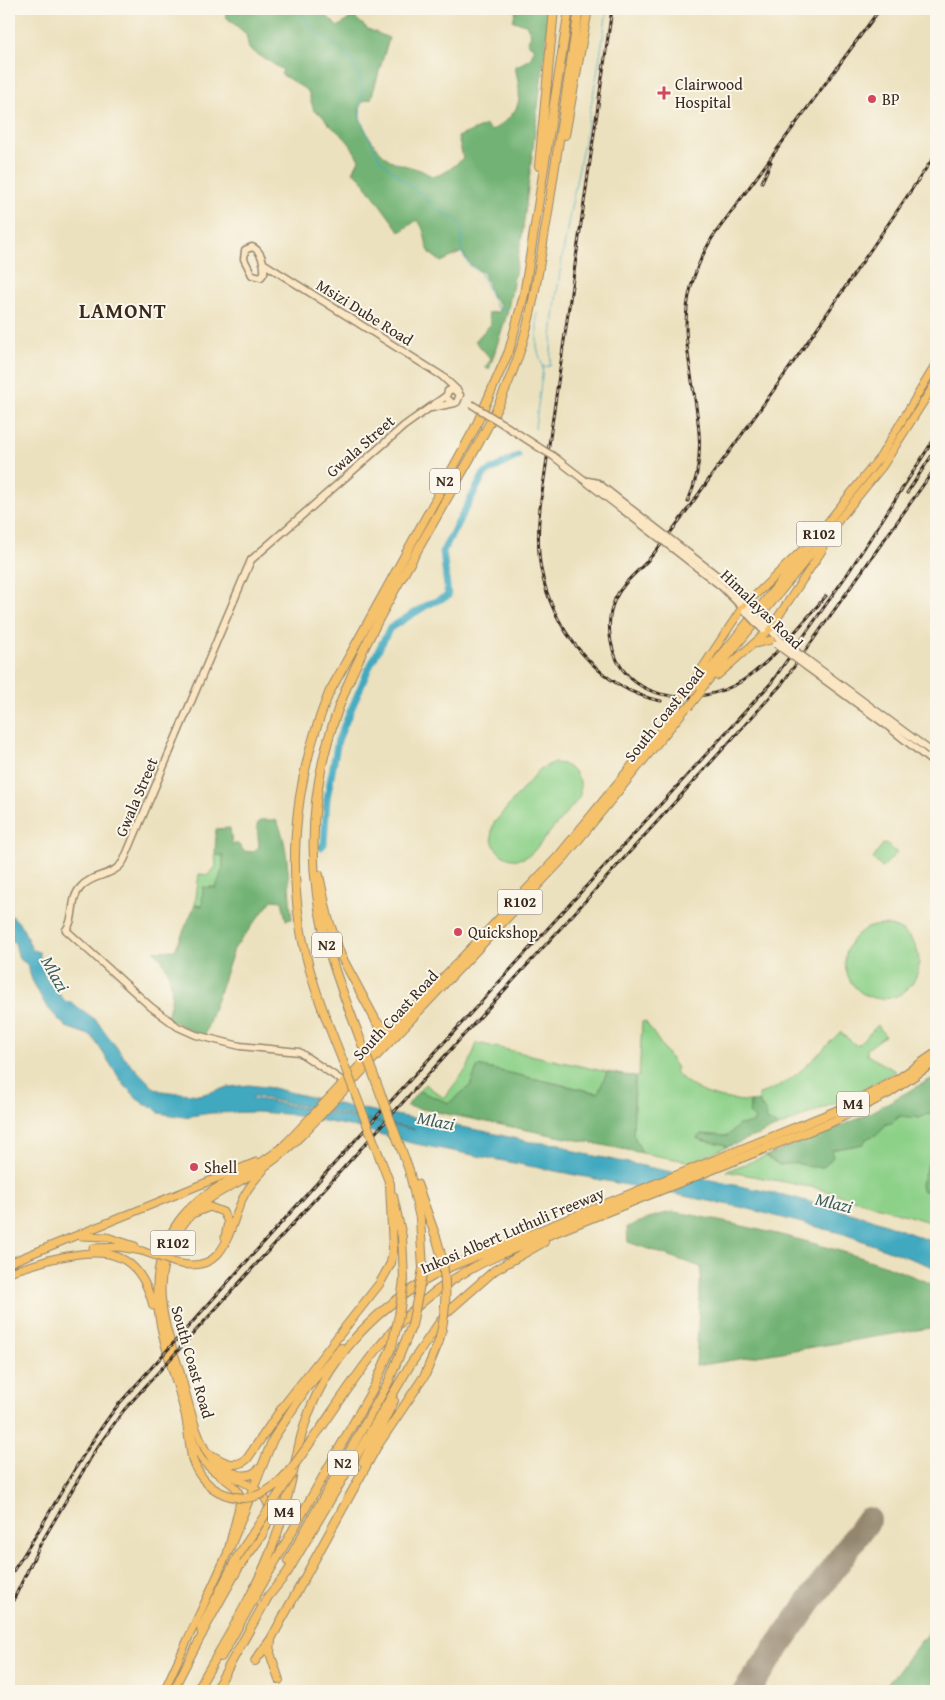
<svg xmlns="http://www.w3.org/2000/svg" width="945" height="1700" font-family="'Gentium Book Plus',serif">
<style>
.green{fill:#8dd189;stroke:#647e54}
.forest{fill:#72b375;stroke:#566e4a}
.water{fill:#40a9c0;stroke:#3e6a6f;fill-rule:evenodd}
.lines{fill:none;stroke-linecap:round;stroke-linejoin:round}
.stream{stroke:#40a9c0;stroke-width:1}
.river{stroke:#40a9c0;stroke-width:7}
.runway{stroke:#94866e;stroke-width:26}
.secondary-casing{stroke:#94866e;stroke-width:9}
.primary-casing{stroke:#94866e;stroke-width:9}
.highway-casing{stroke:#94866e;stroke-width:10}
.secondary{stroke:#fbe6c4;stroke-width:6}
.primary{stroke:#f5c16b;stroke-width:7}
.highway{stroke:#f5c16b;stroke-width:8}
.rail-casing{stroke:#3b2a1e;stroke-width:3}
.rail{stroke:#fbf7ec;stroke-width:1;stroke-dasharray:4;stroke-linecap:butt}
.secondary-bridge-casing{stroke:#94866e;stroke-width:9;stroke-linecap:butt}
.primary-bridge-casing{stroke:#94866e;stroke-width:9;stroke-linecap:butt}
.highway-bridge-casing{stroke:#94866e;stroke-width:10;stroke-linecap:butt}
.secondary-bridge{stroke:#fbe6c4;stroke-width:6}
.primary-bridge{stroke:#f5c16b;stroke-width:7}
.highway-bridge{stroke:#f5c16b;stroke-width:8}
.poi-dot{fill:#d1495b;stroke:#fbf7ec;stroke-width:2}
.labels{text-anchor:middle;stroke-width:4;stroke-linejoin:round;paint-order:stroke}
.shield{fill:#fbf7ec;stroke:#75685c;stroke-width:1}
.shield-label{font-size:15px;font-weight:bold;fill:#3b2a1e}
.poi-label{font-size:16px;fill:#3b2a1e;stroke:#fbf7ec;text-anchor:start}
.street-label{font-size:16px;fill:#3b2a1e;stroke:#fbf7ec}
.water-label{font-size:18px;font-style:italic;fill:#3d5d5f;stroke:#fbf7ec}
.district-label{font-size:21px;font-weight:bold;letter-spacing:1px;fill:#3b2a1e;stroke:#fbf7ec}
</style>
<rect width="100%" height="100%" fill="#fbf7ec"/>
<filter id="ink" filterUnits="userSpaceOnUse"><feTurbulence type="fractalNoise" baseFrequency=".02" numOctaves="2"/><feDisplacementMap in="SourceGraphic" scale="10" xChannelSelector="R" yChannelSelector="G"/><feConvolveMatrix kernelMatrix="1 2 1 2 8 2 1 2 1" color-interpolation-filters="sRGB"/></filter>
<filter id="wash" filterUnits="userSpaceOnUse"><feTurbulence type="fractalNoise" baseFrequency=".0096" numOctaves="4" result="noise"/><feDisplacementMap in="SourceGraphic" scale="20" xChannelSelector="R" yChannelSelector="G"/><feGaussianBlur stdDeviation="1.12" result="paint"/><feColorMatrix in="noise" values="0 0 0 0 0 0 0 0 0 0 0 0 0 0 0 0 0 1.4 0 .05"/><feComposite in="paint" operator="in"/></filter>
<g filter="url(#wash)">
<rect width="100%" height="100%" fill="#ece1be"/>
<path class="green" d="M553,763L563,764L573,770L580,781V795L576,802L532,853C510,871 483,847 494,823L540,769Z
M883,844L890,845V847L897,853L882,868L873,859Z
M215,855L223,856C224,868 221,877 215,888L210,886L202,906L195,905L199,874L209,875L216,866Z
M845 962a37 37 0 1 1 74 0a37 37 0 1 1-74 0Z
M645,1021L677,1068L675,1072C700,1096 718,1098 751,1102L749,1106L755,1119L753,1123L739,1125L727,1136L701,1134L697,1137C704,1145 719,1140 727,1147L691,1162L642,1153L633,1134L635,1077H639L642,1022Z
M878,1025L885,1036L867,1049V1055L896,1071L849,1097L778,1127L766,1119V1112L759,1103V1094C794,1084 816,1056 840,1032L857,1046Z
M477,1043L607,1072L599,1093L478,1066L470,1086L449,1103L419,1091L425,1084L444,1098L468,1067Z
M903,1114L919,1118L929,1114L936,1116V1141L921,1184L922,1190L929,1193L936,1189V1224L816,1188L726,1171L766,1156L779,1165L796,1163L811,1167L831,1150L863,1144L867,1138L878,1134L886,1124L892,1123Z"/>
<path class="forest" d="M225,9H320L338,27L353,16L368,29L389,38L371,99C341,102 377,153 390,160C399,165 410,166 420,170C423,171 430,176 434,176C445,175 455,165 463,158L458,137L486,125L491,131C522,112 523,101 515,67L530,59L535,48L527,43L531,35L526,24L513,21L516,9H550L522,237L507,314L489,370L485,367L491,359L475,341L491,324L488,313L498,312L500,306L492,296L484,273L471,265L462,252L441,262C438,259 434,257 431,254C423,244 428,231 417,220L400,232L360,177L353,172L359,160C349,141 347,139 331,126C324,120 323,113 314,111L308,91L281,74L283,70L249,49L246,34L226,17Z
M261,820H276C290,842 288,892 292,919L286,920L282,901L272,900L234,949L204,1037L166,1018C176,995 173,969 154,951L175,950L195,905L202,906L203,887L216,888L223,867V856L215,855L216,829L230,828L232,844H238L244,851L253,852L259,847L257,825Z
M478,1066L598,1093L607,1072L635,1077L633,1134L642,1153L407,1106L419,1091L449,1103L470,1086Z
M931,1079L936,1086V1116L929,1114L919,1118L899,1116L892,1123L886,1124L878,1134L867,1138L863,1144L831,1150L833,1157L824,1167H811L796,1163L779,1165L766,1156L860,1118Z
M760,1101V1106L766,1112V1119L778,1127L727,1147L723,1144L697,1139L701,1134L727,1136L739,1125L753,1123L755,1119L749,1114L751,1102Z
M936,1141V1189L929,1193L922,1190L921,1184Z
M673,1212C693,1214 713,1220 733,1224C802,1239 871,1257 936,1286V1327L696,1366L701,1267L628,1242L627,1227L658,1215Z
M936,1622V1691H882Z"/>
<path class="water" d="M9,914C23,923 26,935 32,950L39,952L45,977L66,1002H71L96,1020L124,1057L153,1087L161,1091L200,1095L229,1087L249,1085L273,1088L346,1106L483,1131L530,1142L560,1144L575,1152L788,1196L872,1219L936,1243V1268L844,1234L745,1208L411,1143L355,1127L286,1114L257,1112L211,1113L184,1117L159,1113L153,1107L143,1104L124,1085L92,1036L66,1027L46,1006L32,980L27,964L19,959L15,943L9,938ZM253,1096L415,1129V1130L252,1098Z"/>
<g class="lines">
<path class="stream" d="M300,9L310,28L341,49L354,65L362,84L360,118L380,160L438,210L456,219L462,228L461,252L470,266L480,272L496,307L508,309
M542,367L550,366C556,245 592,128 607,9
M535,428L543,368L537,348V313"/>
<path class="river" d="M321,847L324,844L327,798L338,740L368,670L390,628L429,604L448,596L443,551L484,474L518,456"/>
<path class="runway" d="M746,1691L868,1520"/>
</g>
</g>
<g filter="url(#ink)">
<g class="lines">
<defs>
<path id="secondary" d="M252,247C261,250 265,264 264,273L261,277L252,275L244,259L245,250Z
M263,263L442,376L458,391
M431,408L455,403L457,402L460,395L453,389L448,391L446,397L452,403
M503,424L543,450
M553,456L623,510
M588,481L598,483L626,505
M679,546L728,584L748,607
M676,551L722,587L745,610
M767,626L780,640
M810,662L936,755
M807,667L885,724L936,765
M344,1082L299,1052L240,1046L196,1035L178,1027L151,1007L66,930C76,918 69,899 81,887C93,873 115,877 124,860L251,560L404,426L446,396"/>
<path id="primary" d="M755,644L771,640
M717,676L770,629L823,549
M687,691L742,608L801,551
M699,692L882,467L936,382
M689,695L880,457L936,364
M195,1213L210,1207L223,1212L228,1222L225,1237
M80,1236L107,1237L135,1246
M93,1248L119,1247L142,1251
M48,1260C100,1248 138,1245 153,1306
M9,1263L256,1162
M176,1263C222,1274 227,1239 239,1207C244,1193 253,1181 263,1171
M9,1272L52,1259
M164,1691L228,1552C230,1538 241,1506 240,1496C237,1482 209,1473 200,1457C190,1438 185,1413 179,1392C161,1332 139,1275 180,1219C207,1183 256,1173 287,1142L558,856L680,706
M173,1691C194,1649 216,1608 239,1568C249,1552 268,1534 269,1516C272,1484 231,1483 215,1464C195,1442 187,1393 178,1365C171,1345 164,1324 162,1303C156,1261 179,1218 214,1196C229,1186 247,1179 263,1168C279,1158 292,1145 306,1131L565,857L688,706"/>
<path id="highway" d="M565,135L588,9
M539,166L554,9
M319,875L328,918L341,956L388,1043
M376,1022L385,1027L395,1028
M359,1036C342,990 323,944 317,895C296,744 370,634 441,509C466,465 494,421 512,373C532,324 538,272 547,219C558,149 569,79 579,9
M342,1059C332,1034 322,1010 314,984C283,887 291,787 329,693L475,428L509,351L524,295L569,9
M409,1170L420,1218L423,1269
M417,1184L437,1240
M393,1196L402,1237L404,1280
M186,1416L192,1458
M321,1428C376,1348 409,1294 501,1254L834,1121L889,1093L936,1061
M208,1453C221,1461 234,1470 247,1459L282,1408L380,1283L391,1263L393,1250L390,1184
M363,1462L394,1401
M218,1464C231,1473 246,1482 259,1469
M228,1552L273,1439L305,1390L341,1348
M288,1561L388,1383L412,1325
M267,1598L287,1573L410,1365L446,1313L495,1270L544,1242
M202,1634L201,1628L236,1559
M271,1641L270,1653L279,1680
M221,1657L374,1387L392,1346
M255,1661L271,1639L376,1448L425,1375L439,1341
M197,1691C224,1642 256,1593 275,1540C287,1506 293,1471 301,1437C322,1358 381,1301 452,1266L846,1107L898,1079L936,1053
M215,1691L269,1595"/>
</defs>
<use href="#secondary" class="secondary-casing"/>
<use href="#primary" class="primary-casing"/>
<use href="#highway" class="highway-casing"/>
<use href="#secondary" class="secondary"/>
<use href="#primary" class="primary"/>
<use href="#highway" class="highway"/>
<defs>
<path id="rail" d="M612,9L540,507C538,528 537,548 541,569C552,629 599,689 661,701
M762,182L771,162
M907,493L936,449
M688,501C715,442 686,385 686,325C686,294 696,265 712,238L880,9
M826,596C802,623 767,669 735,685C690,708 622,700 611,642C608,627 609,613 615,599C623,582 637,573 649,559C673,532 694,500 715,471C792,368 863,260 936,154
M9,1577C48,1521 76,1459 118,1405L359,1136L771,683L848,573L936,436
M9,1609L40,1545L96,1449L124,1410L781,685L936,467"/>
</defs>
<use href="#rail" class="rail-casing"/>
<use href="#rail" class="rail"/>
<defs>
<path id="secondary-bridge" d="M471,404L503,424
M543,450L553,456
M626,505L679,546
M623,510L676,551
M749,608L766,625
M745,611L763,630
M780,640L810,662
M776,644L807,667"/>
<path id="primary-bridge" d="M677,706L685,693
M689,707L701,692
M142,1251L176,1263"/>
<path id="highway-bridge" d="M359,1036L409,1170
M342,1059L390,1184
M437,1240C448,1274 448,1307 439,1341
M412,1325L423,1269
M392,1346L399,1315L404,1280
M192,1458C197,1474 208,1488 224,1494C272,1513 297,1458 321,1428
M236,1559L292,1474"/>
</defs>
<use href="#secondary-bridge" class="secondary-bridge-casing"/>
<use href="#primary-bridge" class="primary-bridge-casing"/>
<use href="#highway-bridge" class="highway-bridge-casing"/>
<use href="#secondary-bridge" class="secondary-bridge"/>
<use href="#primary-bridge" class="primary-bridge"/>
<use href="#highway-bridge" class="highway-bridge"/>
</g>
</g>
<g class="poi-dot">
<path d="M661.5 85.5h5v5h5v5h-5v5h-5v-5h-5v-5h5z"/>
<circle cx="872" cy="99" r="5"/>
<circle cx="458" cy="932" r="5"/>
<circle cx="194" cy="1167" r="5"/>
</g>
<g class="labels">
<g class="shield">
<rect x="430" y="468.5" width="30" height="25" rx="4"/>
<rect x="796.5" y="521.5" width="45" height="25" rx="4"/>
<rect x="497.5" y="889.5" width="45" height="25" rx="4"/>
<rect x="312" y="932.5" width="30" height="25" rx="4"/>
<rect x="837" y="1091.5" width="32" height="25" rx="4"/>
<rect x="150.5" y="1230.5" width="45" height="25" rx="4"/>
<rect x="328" y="1450.5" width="30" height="25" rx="4"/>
<rect x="268" y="1499.5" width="32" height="25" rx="4"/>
</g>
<g class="shield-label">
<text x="445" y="486">N2</text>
<text x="819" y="539">R102</text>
<text x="520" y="907">R102</text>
<text x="327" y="950">N2</text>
<text x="853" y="1109">M4</text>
<text x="173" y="1248">R102</text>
<text x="343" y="1468">N2</text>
<text x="284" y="1517">M4</text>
</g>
<g class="poi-label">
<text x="675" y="90">Clairwood<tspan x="675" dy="18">Hospital</tspan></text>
<text x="882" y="105">BP</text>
<text x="468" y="938">Quickshop</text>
<text x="204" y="1173">Shell</text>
</g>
<g class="street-label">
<text transform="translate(365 312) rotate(32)" y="6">Msizi Dube Road</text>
<text transform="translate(360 446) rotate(-41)" y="6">Gwala Street</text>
<text transform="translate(762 609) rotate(44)" y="6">Himalayas Road</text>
<text transform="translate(664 714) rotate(-51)" y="6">South Coast Road</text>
<text transform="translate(136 797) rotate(-67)" y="6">Gwala Street</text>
<text transform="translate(395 1015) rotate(-47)" y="6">South Coast Road</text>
<text transform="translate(512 1230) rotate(-23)" y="6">Inkosi Albert Luthuli Freeway</text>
<text transform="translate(193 1362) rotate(74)" y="6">South Coast Road</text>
</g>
<g class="water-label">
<text transform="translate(55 974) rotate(61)" y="6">Mlazi</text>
<text transform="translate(436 1121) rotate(11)" y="6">Mlazi</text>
<text transform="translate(834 1203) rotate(14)" y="6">Mlazi</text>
</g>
<g class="district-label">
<text x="123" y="318">LAMONT</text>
</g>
</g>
<rect width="945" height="1700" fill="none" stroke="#fbf7ec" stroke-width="30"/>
</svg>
